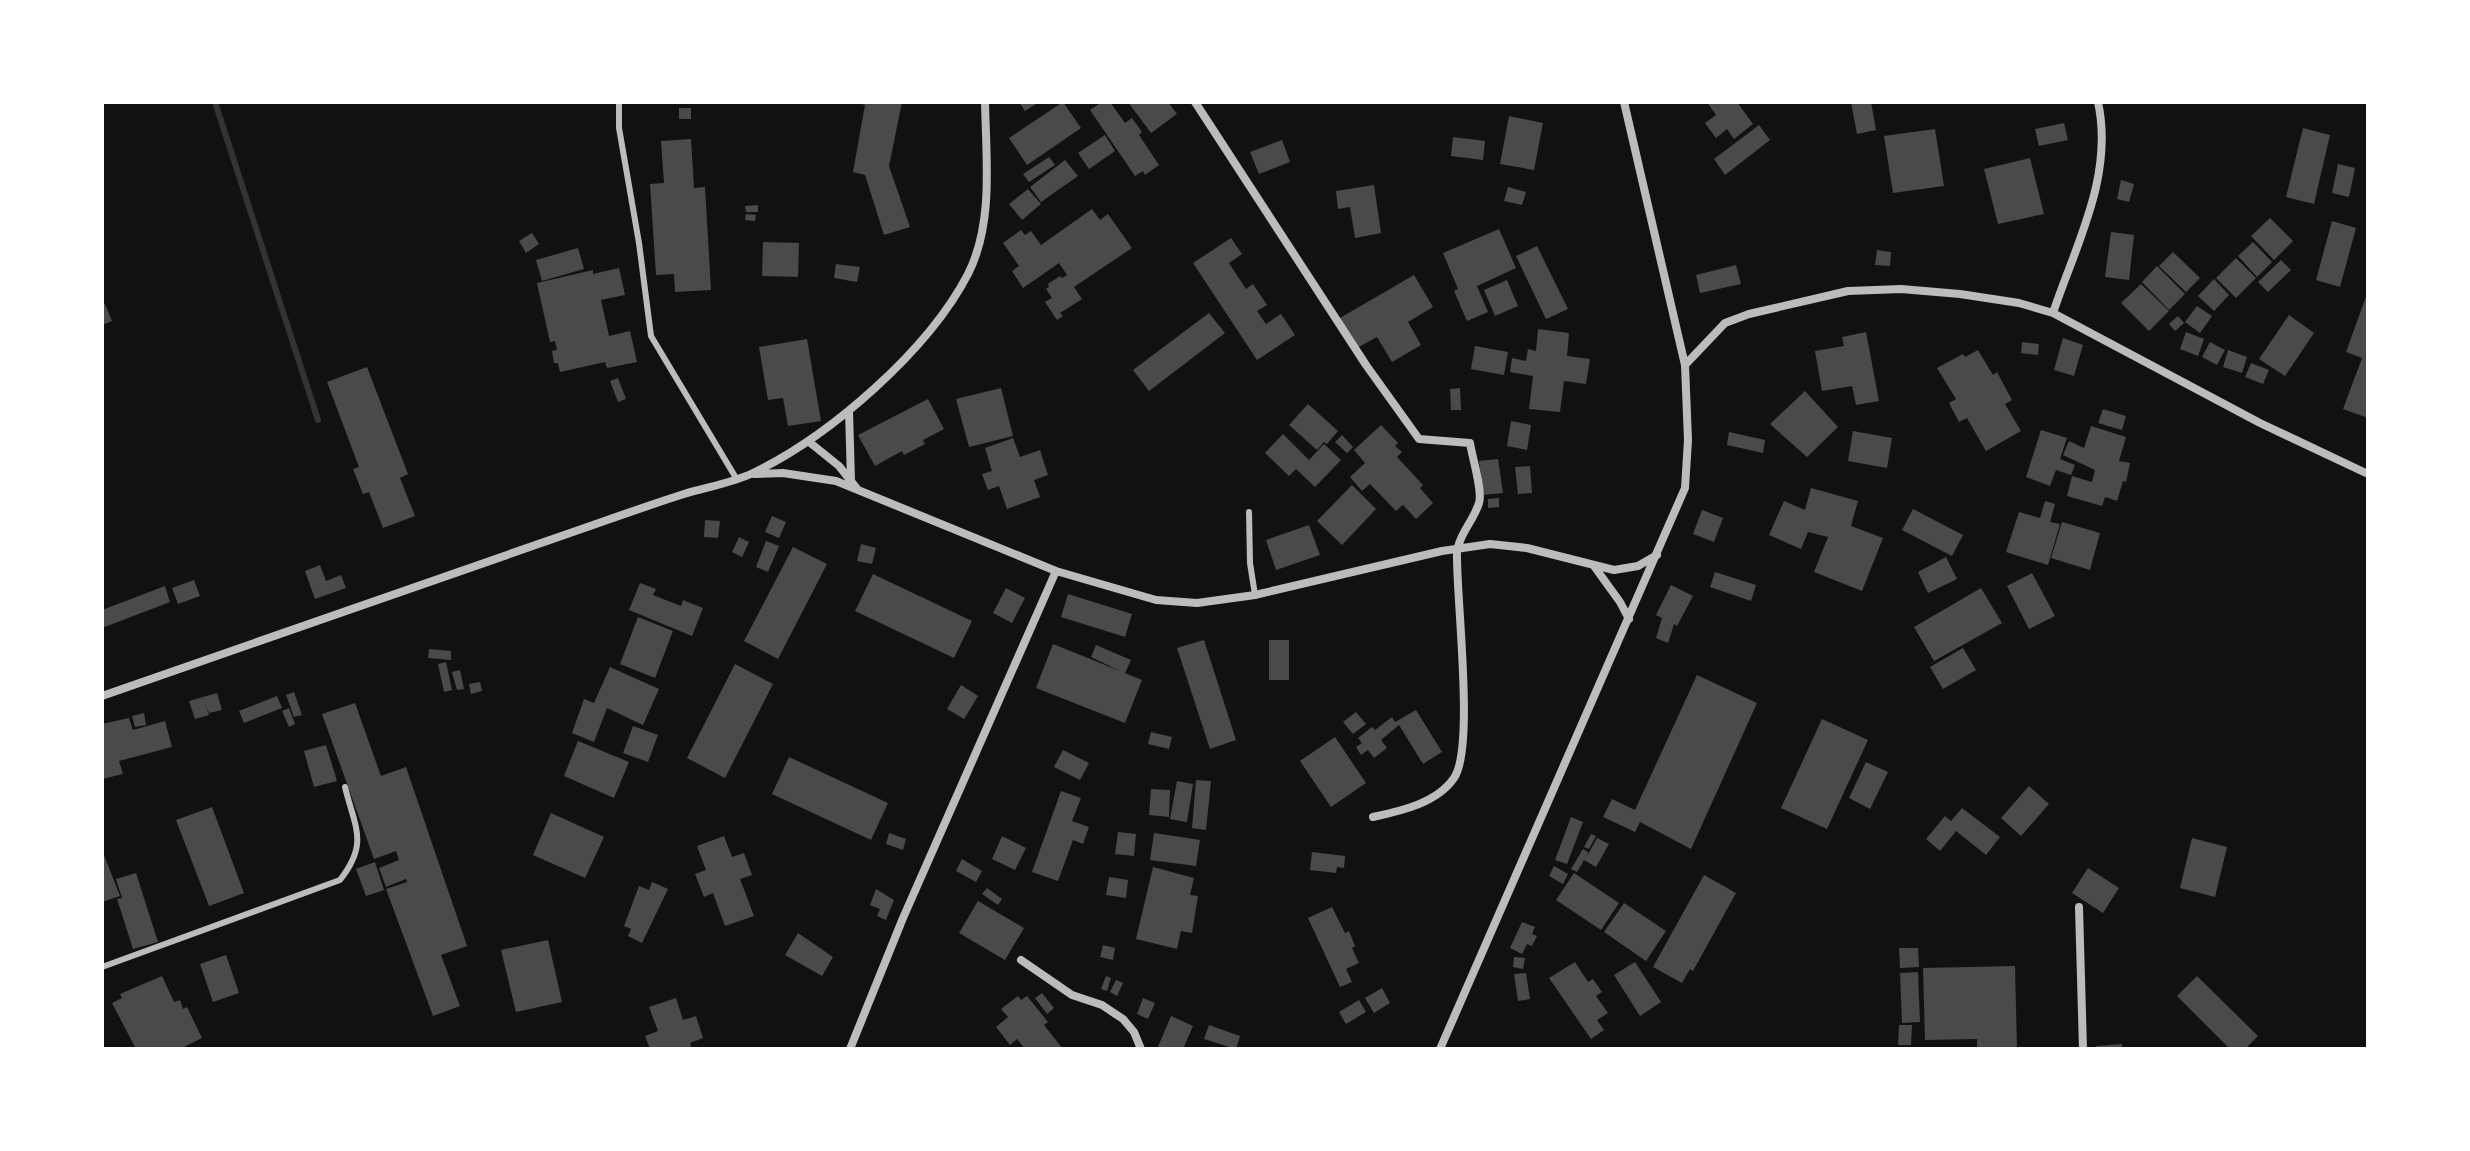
<svg xmlns="http://www.w3.org/2000/svg" width="2470" height="1151" font-family="Barlow,sans-serif">
<style>
.lines{fill:none;stroke-linecap:round;stroke-linejoin:round}
.stream{stroke:#333;stroke-width:6}
.building{fill:#4a4a4a}
.service{stroke:#bcbcbc;stroke-width:6}
.minor{stroke:#bcbcbc;stroke-width:8}
</style>
<rect width="100%" height="100%" fill="#111"/>
<g class="lines">
<path class="stream" d="M215,102L318,420"/>
</g>
<path class="building" d="M855,102H902L889,166L910,227L884,235L865,175L853,172L865,105Z
M1019,102H1039L1025,111Z
M1063,102L1081,128L1027,165L1009,138Z
M1102,102H1110L1125,123L1132,118L1142,132L1139,135L1159,165L1145,175L1143,171L1135,176L1090,110Z
M1128,102H1168L1177,114L1151,133Z
M1707,102H1737L1753,124L1734,139L1727,129L1716,138L1705,123L1716,115Z
M1851,102H1871L1876,130L1857,134Z
M679,108H691V119H679Z
M1509,116L1543,123L1534,170L1500,164Z
M2064,123L2068,140L2039,146L2035,129Z
M1759,125L1770,140L1725,175L1714,159Z
M2303,128L2330,135L2314,204L2286,197Z
M1935,129L1944,186L1893,193L1884,136Z
M1105,135L1115,151L1089,169L1078,153Z
M1453,137L1485,141L1483,160L1451,156Z
M691,139L694,188L705,187L711,290L675,292L674,274L656,275L650,184L664,183L661,141Z
M1282,140L1290,162L1259,174L1250,152Z
M1049,157L1055,165L1029,182L1023,174Z
M2030,158L2044,214L1998,224L1984,169Z
M1065,160L1078,176L1041,202L1030,187Z
M2338,164L2355,168L2349,197L2332,193Z
M2121,180L2134,184L2129,202L2117,199Z
M1374,185L1381,233L1355,238L1350,207L1338,209L1336,191Z
M1508,187L1526,192L1522,205L1504,201Z
M1028,189L1041,204L1022,220L1009,204Z
M758,205V212H746L745,206Z
M1092,209L1100,220L1108,214L1132,248L1074,287L1082,299L1060,313L1063,316L1057,320L1045,302L1052,298L1046,289L1049,287L1048,284L1060,276L1062,278L1067,275L1059,263L1023,288L1012,271L1019,266L1003,243L1021,230L1025,235L1031,231L1041,245Z
M746,214L756,215L755,221L745,220Z
M2270,218L2293,241L2274,260L2251,236Z
M2332,221L2356,228L2340,287L2316,280Z
M1499,229L1516,268L1477,286L1488,312L1467,321L1454,291L1458,289L1443,253Z
M2111,232L2134,235L2129,280L2105,277Z
M532,233L539,244L526,253L519,241Z
M1231,238L1242,254L1229,263L1246,289L1253,284L1267,305L1257,311L1266,324L1281,314L1295,335L1257,360L1193,263Z
M763,242L799,243L798,277L762,276Z
M2253,242L2272,262L2257,277L2238,256Z
M1537,246L1568,309L1546,319L1516,256Z
M578,248L584,269L542,281L536,260Z
M1877,250L1891,252L1890,266L1875,265Z
M2173,252L2200,278L2186,292L2159,266Z
M2236,258L2256,278L2236,298L2216,278Z
M2281,260L2291,270L2268,292L2258,282Z
M836,264L860,267L857,282L834,278Z
M1736,265L1741,284L1700,293L1696,275Z
M2157,266L2185,294L2169,310L2142,282Z
M619,268L625,295L601,300L609,336L630,331L637,362L607,368L605,362L560,372L558,363H554L552,351L557,350L555,341L550,342L537,283L593,270V274Z
M1414,275L1433,307L1408,322L1421,345L1392,362L1377,337L1357,348L1340,318Z
M2214,279L2229,295L2214,311L2198,296Z
M1507,280L1518,306L1495,316L1484,290Z
M2141,284L2169,311L2149,331L2121,303Z
M2368,291V418L2343,409L2362,358L2346,352Z
M105,304L112,321L102,325V305Z
M2197,306L2212,316L2200,333L2185,322Z
M1209,313L1225,333L1149,391L1133,370Z
M2289,315L2314,333L2285,376L2259,359Z
M2178,316L2184,323L2175,331L2169,324Z
M1538,329L1569,333L1567,356L1590,359L1586,384L1564,381L1560,412L1529,409L1533,376L1510,372L1512,358L1526,361L1528,349L1536,351Z
M1866,332L1879,401L1856,405L1852,386L1822,391L1815,351L1844,346L1842,337Z
M2186,332L2204,339L2198,356L2180,349Z
M2063,338L2083,345L2074,376L2054,370Z
M807,339L821,421L788,426L783,398L768,400L759,347Z
M2022,342L2039,344L2038,355L2021,353Z
M2210,342L2225,350L2217,365L2202,357Z
M1475,346L1508,352L1504,375L1471,369Z
M1978,350L1993,375L1997,372L2012,400L2005,404L2021,431L1986,451L1967,418L1959,422L1949,403L1956,399L1937,368L1963,354L1965,357Z
M2228,350L2247,357L2242,373L2223,367Z
M2251,363L2269,370L2263,384L2245,377Z
M367,367L408,474L400,478L415,516L383,528L369,492L363,494L353,469L359,467L327,382Z
M618,378L626,399L618,402L610,381Z
M1001,388L1013,436L969,447L956,399Z
M1460,388L1461,410H1451L1450,389Z
M1805,391L1838,427L1807,457L1770,424Z
M928,399L944,429L923,440L925,444L904,455L902,451L875,466L858,435Z
M1308,404L1338,431L1327,444L1324,442L1317,450L1289,425Z
M2103,409L2126,416L2122,430L2098,423Z
M1511,421L1531,425L1527,450L1507,446Z
M1381,425L1398,443L1395,446L1402,452L1397,457L1423,485L1420,488L1433,503L1416,519L1403,505L1396,511L1370,484L1362,491L1350,477L1365,463L1354,450Z
M2091,426L2126,437L2119,461L2130,463L2126,482L2123,481L2117,501L2105,497L2102,506L2067,496L2072,476L2092,482L2095,470L2063,455L2069,441L2084,448Z
M2041,430L2067,438L2060,459L2075,465L2071,475L2056,470L2050,486L2026,477Z
M1853,431L1892,438L1887,468L1848,461Z
M1729,432L1765,440L1763,453L1727,445Z
M1283,434L1309,460L1324,444L1341,460L1315,487L1296,469L1289,476L1265,453Z
M1342,435L1353,447L1347,453L1335,442Z
M1013,438L1020,457L1040,450L1048,475L1034,480L1040,497L1007,509L999,486L988,490L982,474L992,471L985,448Z
M1498,459L1503,493L1483,495L1479,461Z
M1530,466L1532,493L1518,494L1515,467Z
M1352,485L1376,509L1342,545L1317,521Z
M1811,488L1858,501L1851,526L1883,538L1862,591L1814,572L1828,537L1808,532L1801,549L1769,535L1784,501L1805,510Z
M1499,498V507L1488,508V499Z
M2045,501L2055,504L2050,522L2060,524L2048,565L2006,552L2019,512L2040,518Z
M1913,509L1963,535L1952,556L1902,530Z
M1702,510L1723,518L1714,542L1693,534Z
M772,516L786,522L779,538L765,532Z
M705,520L720,521L718,538L704,537Z
M2062,522L2100,533L2090,570L2051,558Z
M1309,525L1320,555L1276,570L1266,540Z
M739,537L749,542L742,557L732,552Z
M766,541L779,546L768,572L756,567Z
M861,544L876,548L872,564L857,561Z
M793,547L827,564L778,659L744,641Z
M1946,557L1957,579L1928,593L1918,572Z
M320,565L326,581L341,575L346,588L315,599L305,571Z
M1715,572L1756,585L1751,601L1710,587Z
M2032,573L2055,616L2029,629L2007,586Z
M873,574L972,621L954,658L855,611Z
M194,580L200,596L178,604L172,588Z
M640,583L656,589L653,595L681,606L683,600L703,608L692,636L629,610Z
M1671,585L1693,596L1677,626L1674,624L1668,643L1656,638L1662,618L1656,615Z
M165,586L170,602L102,628V610Z
M1006,588L1025,598L1012,623L993,613Z
M1981,588L2002,623L1934,661L1914,627Z
M1068,594L1132,614L1125,637L1061,617Z
M638,617L673,631L655,678L620,664Z
M1204,640L1236,740L1210,749L1177,648Z
M1269,640H1289V680H1269Z
M1053,644L1120,671L1091,657L1096,645L1131,660L1125,673L1142,680L1125,723L1036,688Z
M1963,648L1976,670L1943,689L1930,667Z
M429,649L451,651V660L428,658Z
M446,662L452,690L444,692L438,664Z
M735,664L773,684L725,778L687,758Z
M610,667L659,689L643,725L607,708L594,742L572,733L584,699L594,703Z
M460,670L464,689L457,690L452,672Z
M1697,675L1757,703L1691,849L1640,822L1635,832L1603,817L1612,799L1635,810Z
M480,682L482,691L471,694L469,684Z
M961,685L978,696L964,719L947,709Z
M294,692L302,715L294,717L286,695Z
M217,693L222,710L209,713L205,703L209,715L195,719L189,701Z
M277,696L282,708L244,723L239,711Z
M355,703L381,776L406,767L467,946L441,955L460,1006L433,1016L386,889L407,882L406,879L386,887L379,868L399,860L396,851L374,859L322,714Z
M289,708L295,724L289,727L282,711Z
M1416,710L1442,752L1423,764L1399,725L1381,740L1387,748L1374,758L1368,750L1361,755L1356,747L1362,743L1358,738L1372,727L1375,730L1392,717L1395,722Z
M1356,712L1366,724L1353,734L1343,722Z
M144,713L146,725L135,727L132,716Z
M129,718L133,730L165,721L172,747L119,761L123,774L102,779V724Z
M1822,719L1868,740L1827,829L1781,808Z
M633,726L658,735L648,762L623,753Z
M1151,732L1172,737L1169,749L1148,744Z
M1335,737L1366,783L1331,807L1300,761Z
M578,741L629,762L614,798L564,776Z
M326,745L337,781L314,787L304,751Z
M1063,750L1089,763L1080,780L1054,767Z
M789,757L888,803L871,840L772,794Z
M1866,762L1888,772L1870,809L1849,798Z
M1196,780L1211,781L1206,830L1192,828Z
M1177,781L1193,784L1187,822L1170,819Z
M2029,786L2049,804L2021,836L2001,818Z
M1151,789L1170,790L1169,817L1149,815Z
M1061,791L1081,798L1072,821L1089,827L1083,844L1073,840L1058,881L1032,872Z
M212,807L244,893L209,906L176,820Z
M1962,808L2000,837L1986,855L1956,831L1940,851L1926,839L1945,816L1951,821Z
M551,813L604,837L585,878L533,855Z
M1571,817L1583,822L1567,864L1555,860Z
M1118,832L1136,834L1134,856L1115,854Z
M889,833L906,839L903,850L886,844Z
M1154,833L1200,840L1196,866L1150,860Z
M1591,834L1596,836L1589,849L1584,847Z
M724,836L732,857L744,853L752,875L740,879L754,916L725,926L713,893L704,897L695,874L706,870L697,846Z
M1002,836L1026,848L1015,870L992,859Z
M1597,838L1609,844L1596,867L1584,860L1577,872L1571,869L1583,849L1588,852L1587,856Z
M2192,838L2227,847L2215,897L2180,888Z
M102,850L120,896L102,902Z
M1312,852L1345,856L1344,868L1337,867L1336,873L1310,870Z
M962,859L982,871L976,882L956,871Z
M375,862L384,890L366,896L356,869Z
M1554,866L1568,874L1563,884L1549,876Z
M1153,867L1194,878L1190,895L1198,896L1192,933L1181,931L1177,949L1136,939Z
M2088,868L2119,888L2103,913L2072,893Z
M136,873L158,942L133,949L117,899L122,898L116,879Z
M1574,873L1619,903L1601,930L1556,900Z
M1704,875L1736,893L1693,971L1690,969L1682,983L1653,967Z
M1109,877L1128,880L1126,898L1106,895Z
M652,882L668,889L642,943L628,936L631,929L624,926L639,886L649,890Z
M987,888L1002,899L998,905L982,894Z
M876,889L894,900L886,920L877,916L880,909L870,905Z
M978,901L1024,928L1005,960L959,933Z
M1624,903L1666,931L1646,961L1604,932Z
M1332,907L1345,933L1349,931L1355,946L1352,948L1359,963L1346,969L1352,982L1340,987L1308,918Z
M1522,922L1535,927L1532,934L1537,936L1532,946L1527,944L1522,954L1510,948Z
M798,933L833,957L822,976L785,955Z
M548,940L562,1002L516,1012L501,950Z
M1103,945L1115,948L1113,960L1100,957Z
M1899,948H1918L1919,967L1900,968Z
M226,955L239,993L213,1002L200,964Z
M1514,957L1525,958L1523,969L1513,967Z
M1575,962L1588,982L1593,979L1602,992L1596,996L1608,1013L1597,1020L1604,1030L1591,1039L1549,978Z
M1635,962L1661,1002L1640,1016L1614,975Z
M2015,966L2017,1049H1977V1039L1925,1040L1923,968Z
M1918,972L1920,1022L1902,1023L1900,973Z
M1526,973L1530,999L1518,1001L1514,974Z
M162,976L174,1002L180,1000L183,1009L187,1007L202,1038L180,1049H136L112,1003L122,998L120,994Z
M1106,976L1111,978L1107,991L1101,989Z
M2197,976L2258,1036L2245,1049H2230L2177,996Z
M1116,980L1123,983L1117,996L1110,992Z
M1382,988L1390,1003L1374,1013L1365,998Z
M1042,993L1054,1008L1047,1014L1035,998Z
M1018,996L1021,1000L1027,996L1048,1022L1044,1025L1063,1049H1025L1017,1039L1010,1045L996,1027L1008,1017L1001,1009Z
M676,998L683,1020L696,1016L703,1038L690,1043L692,1049H650L645,1036L658,1031L649,1007Z
M1143,998L1155,1003L1148,1019L1137,1014Z
M1359,1000L1366,1012L1346,1024L1339,1012Z
M1171,1016L1193,1026L1183,1049H1157Z
M1209,1025L1240,1036L1236,1049L1204,1039Z
M1899,1025H1912L1911,1045H1898Z
M2122,1044V1049H2096V1046Z"/>
<g class="lines">
<path class="service" d="M619,102V128L639,243L651,336L736,478
M1249,512L1250,563L1255,595
M102,967L340,880C369,843 355,828 345,787"/>
<path class="minor" d="M1195,102L1366,365L1419,439L1470,443C1472,457 1483,491 1479,503C1474,520 1458,536 1457,553C1456,597 1475,748 1454,778C1437,803 1401,811 1373,817
M2053,313C2076,244 2114,176 2098,102
M1685,365L1725,323L1749,314L1848,291L1901,289L1960,294L2019,303L2053,313L2260,423L2368,474
M849,411L851,480
M808,441L839,466L858,490
M754,474L783,473L836,481L1056,571L1156,600L1197,603L1255,595L1442,551L1490,544L1527,548L1614,570L1638,566L1657,555
M1594,566L1620,602L1629,619
M102,696C258,642 414,587 570,533C608,520 646,506 684,494C707,487 732,483 753,473C830,436 928,351 968,274C994,223 986,158 985,102
M2079,907L2083,1049
M1021,960L1072,995L1102,1005L1123,1019L1134,1032L1141,1049
M850,1049L903,918L1056,571
M1440,1049L1685,488L1688,440L1685,365L1624,102"/>
</g>
<rect width="2470" height="1151" fill="none" stroke="#ffffff" stroke-width="208"/>
</svg>
